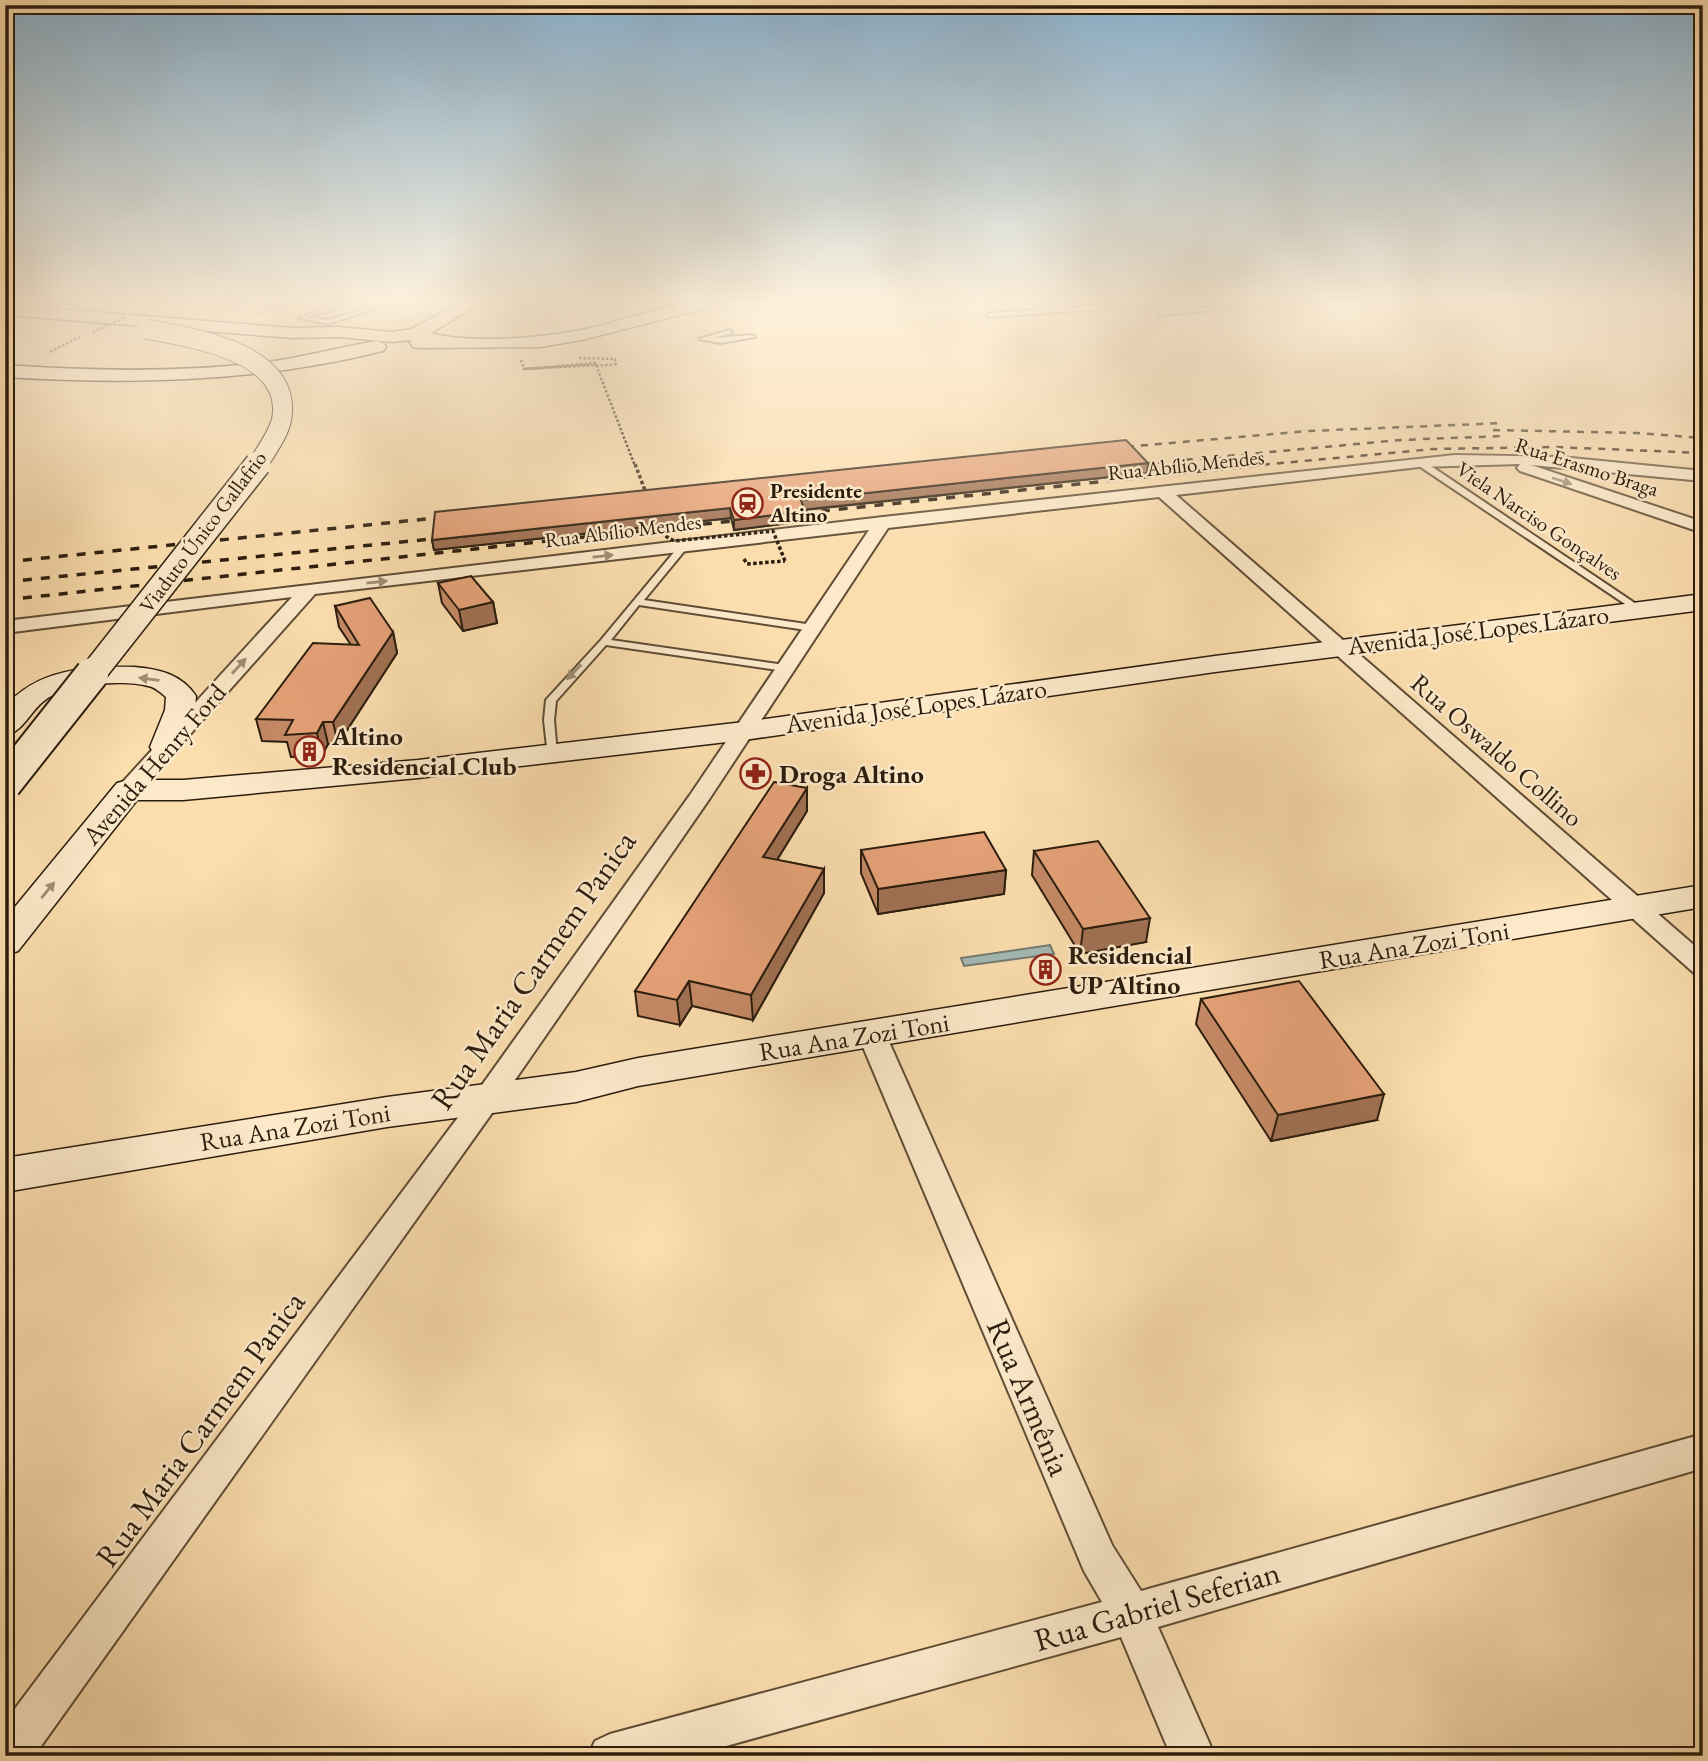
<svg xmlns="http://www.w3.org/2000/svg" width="1708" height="1761" font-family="'EB Garamond',serif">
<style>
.water{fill:#a3b9b5;stroke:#737b72;stroke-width:2}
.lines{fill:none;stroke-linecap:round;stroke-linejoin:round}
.stream{stroke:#737b72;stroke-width:5}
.lane-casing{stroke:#5f4d35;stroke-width:4}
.street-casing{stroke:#5f4d35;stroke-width:4}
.secondary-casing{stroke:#2b1d0d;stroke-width:3}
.path-far1{stroke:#2b1d0d;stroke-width:2.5;stroke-dasharray:2.5 2;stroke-linecap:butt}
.path{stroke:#2b1d0d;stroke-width:3.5;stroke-dasharray:3.5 2.5;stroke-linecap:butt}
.lane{fill:#fce9ca;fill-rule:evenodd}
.street{fill:#fce9ca;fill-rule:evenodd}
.secondary{fill:#fce9ca;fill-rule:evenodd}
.rail-far1{stroke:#2b1d0d;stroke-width:2.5;stroke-dasharray:7 7;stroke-linecap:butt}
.rail{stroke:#2b1d0d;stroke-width:3.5;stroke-dasharray:9 9;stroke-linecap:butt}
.secondary-bridge-far2-casing{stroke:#2b1d0d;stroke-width:21;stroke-linecap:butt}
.secondary-bridge-far1-casing{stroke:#2b1d0d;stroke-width:28;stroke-linecap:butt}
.secondary-bridge-casing{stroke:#2b1d0d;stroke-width:36;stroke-linecap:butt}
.path-bridge-far1{stroke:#2b1d0d;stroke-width:2.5;stroke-dasharray:2.5 2;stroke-linecap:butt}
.path-bridge{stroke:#2b1d0d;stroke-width:3.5;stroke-dasharray:3.5 2.5;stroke-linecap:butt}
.secondary-bridge-far2{stroke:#fce9ca;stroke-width:19}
.secondary-bridge-far1{stroke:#fce9ca;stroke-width:25}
.secondary-bridge{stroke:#fce9ca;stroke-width:32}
.wall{fill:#c58a66;stroke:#2b1d0d;stroke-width:2}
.shaded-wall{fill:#a07153;stroke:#2b1d0d;stroke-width:2}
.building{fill:#e5a177;stroke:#2b1d0d;stroke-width:2}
.oneway{fill:#9e8d75}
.labels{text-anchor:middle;stroke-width:5;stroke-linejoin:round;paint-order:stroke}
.far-street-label{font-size:21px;fill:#2b1d0d;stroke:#fce9ca}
.far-poi-label{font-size:21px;font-weight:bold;fill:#2b1d0d;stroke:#fce9ca;text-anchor:start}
.street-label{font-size:26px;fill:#2b1d0d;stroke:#fce9ca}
.poi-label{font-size:26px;font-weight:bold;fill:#2b1d0d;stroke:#fce9ca;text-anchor:start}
.near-street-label{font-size:32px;fill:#2b1d0d;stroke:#fce9ca}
</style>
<rect width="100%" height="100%" fill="#fbddae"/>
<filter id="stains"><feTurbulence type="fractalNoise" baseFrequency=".00286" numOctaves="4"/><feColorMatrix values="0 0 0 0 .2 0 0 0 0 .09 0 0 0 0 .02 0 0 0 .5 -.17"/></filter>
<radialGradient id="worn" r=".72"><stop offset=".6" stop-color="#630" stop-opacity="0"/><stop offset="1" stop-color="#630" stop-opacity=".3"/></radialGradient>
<path class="water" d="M1050,945L1054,954L964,966L961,958Z"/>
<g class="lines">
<path class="stream" d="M644,314L682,303"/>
<defs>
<path id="lane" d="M277,303H286L260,312L257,310Z
M338,303H346L310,317L328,320L383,303H392L328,324L299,318Z
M450,303H466L472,305L469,307Z
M1134,303H1160L1157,305L990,317L987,315L990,313Z
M1267,303H1292L1160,315L1157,313L1160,311Z
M730,330L732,333L713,338L752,335L755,337L720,343L699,339Z
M1416,460H1422L1645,610L1643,612H1637L1416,464Z
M683,544L686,545V549L644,600L813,625L818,628L813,631L639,605L611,640L785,665L790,668L785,671L606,645L556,701L554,720L557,754L552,757L548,756L544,720L546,700L601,640L680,545Z"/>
<path id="street" d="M1455,455L1561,457L1703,471V481L1531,465L1703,522V533L1520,471L1517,468L1520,464L1419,467L1176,495L1703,953V975L1694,973L1159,497L888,528L710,798L497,1106L34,1756H5V1722L477,1092L690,795L869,530L315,594L136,795H120L117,790L120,785L292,597L5,633V621L883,517Z
M872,1025L882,1028L886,1035L1112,1545L1141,1591L1703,1434V1468L1158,1627L1215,1756H1171L1121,1637L690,1756H588L595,1741L610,1734L1102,1602L1084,1571L858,1035L862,1028Z"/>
<path id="secondary" d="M460,303H481L431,333C470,344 540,338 581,330C625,321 667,302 712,303L710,307L582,340L540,347L419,348L413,347L410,343L412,340L392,342L339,337L293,338L5,315V305L293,328L339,327L392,332L411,329Z
M377,341L383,343L386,347L383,351C259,382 132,385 5,377V365C92,371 180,373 267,362C304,357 340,347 377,341Z
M1703,594V610L1215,672L744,740L418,778L183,800H137L18,951L5,955V919L117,783L128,780H183L418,760L744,722L1215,656Z
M134,667C159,669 181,674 196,696L195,710L176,754L165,756L154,754L150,747L165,710L166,697C161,693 155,687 148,686C123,679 66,684 45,700C30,711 24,731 5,736V707C37,669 87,666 134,667Z
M1703,885V907L638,1086L576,1102L387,1127L5,1192V1158L387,1097L576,1072L638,1058Z"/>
</defs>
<use href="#lane" class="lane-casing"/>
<use href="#street" class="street-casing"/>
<use href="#secondary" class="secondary-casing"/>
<path class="path-far1" d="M50,352L80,337
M579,358L615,359L616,364L596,366
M521,360L524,369L595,365"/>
<path class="path" d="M744,559L747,564L785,561"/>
<use href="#lane" class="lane"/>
<use href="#street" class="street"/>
<use href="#secondary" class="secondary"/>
<path class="rail-far1" d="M1493,430L1637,433L1703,438
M1113,448L1308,431L1504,423
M1130,465L1400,440L1503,436
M1249,466L1434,449L1554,447L1703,453"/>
<path class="rail" d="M1130,465L1141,464
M785,515L1268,464
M5,562L455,516
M5,582L451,537
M5,600L750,519"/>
<defs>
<path id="secondary-bridge-far2" d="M146,329C193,338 291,352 282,417C280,433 265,452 257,466"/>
<path id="secondary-bridge-far1" d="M91,676L258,464"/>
<path id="secondary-bridge" d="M5,784L92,674"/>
</defs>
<use href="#secondary-bridge-far2" class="secondary-bridge-far2-casing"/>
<use href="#secondary-bridge-far1" class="secondary-bridge-far1-casing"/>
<use href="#secondary-bridge" class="secondary-bridge-casing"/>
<path class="path-bridge-far1" d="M93,332L124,318
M595,363L596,365L524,369Z
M596,365L635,466"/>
<path class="path-bridge" d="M635,464L646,493
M657,521L662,534L674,541L773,531L785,561"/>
<use href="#secondary-bridge-far2" class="secondary-bridge-far2"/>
<use href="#secondary-bridge-far1" class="secondary-bridge-far1"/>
<use href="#secondary-bridge" class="secondary-bridge"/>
</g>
<path class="wall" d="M1148,463L1147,473L805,510L806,521L734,530L731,518L434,550L432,540Z
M438,583L493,602L497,623L463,631L442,603Z
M335,606L393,632L397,653L338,744H328L322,755L291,757L287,742L262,741L256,719L351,645L339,627Z
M807,788V811L777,860L824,869V893L753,1020L692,1006L680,1025L638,1016L635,991Z
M861,850L1006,870L1004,894L878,914L861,873Z
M1034,851L1146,942L1080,954L1032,875Z
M1201,999L1377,1120L1271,1141L1196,1024Z"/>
<path class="shaded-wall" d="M1148,463L1147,473L801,510V500Z
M730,508L731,518L434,550L432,540Z
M805,511L806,521L734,530V520Z
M493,602L497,623L463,631L459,610Z
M393,632L397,653L338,744L333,722Z
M323,722L328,744L322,755L317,733Z
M807,788V811L764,881L763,857Z
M824,869V893L753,1020L751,995Z
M1006,870L1004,894L878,914V889Z
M1150,918L1146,942L1080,954L1083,929Z
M689,981L692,1006L680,1025L677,1000Z
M1384,1094L1377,1120L1271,1141L1278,1115Z"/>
<path class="building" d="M1126,440L1148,463L801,500L805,511L734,520L730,508L432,540L435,512Z
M471,576L493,602L459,610L438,583Z
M370,598L393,632L333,722H323L317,733L285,735L293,720L256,719L313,643L359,645L335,606Z
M774,782L807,788L763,857L824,869L751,995L689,981L677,1000L635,991Z
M984,832L1006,870L878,889L861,850Z
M1098,841L1150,918L1083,929L1034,851Z
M1299,981L1384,1094L1278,1115L1201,999Z"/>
<defs><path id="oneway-solid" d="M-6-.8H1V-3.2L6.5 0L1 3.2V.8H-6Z" transform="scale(1.75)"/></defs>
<g class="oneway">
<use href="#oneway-solid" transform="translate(1562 481) rotate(18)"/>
<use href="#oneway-solid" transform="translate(603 556) rotate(-6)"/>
<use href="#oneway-solid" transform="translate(377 582) rotate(-6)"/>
<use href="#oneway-solid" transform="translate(239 666) rotate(-48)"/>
<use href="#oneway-solid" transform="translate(574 672) rotate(134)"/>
<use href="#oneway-solid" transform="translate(149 679) rotate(-173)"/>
<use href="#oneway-solid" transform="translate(48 890) rotate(-51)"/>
</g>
<linearGradient id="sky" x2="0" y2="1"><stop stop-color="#8cb6d4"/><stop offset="0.55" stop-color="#fdf0db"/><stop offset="1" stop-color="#fdf0db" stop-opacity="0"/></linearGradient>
<rect width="1708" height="549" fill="url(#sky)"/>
<defs>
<symbol id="station-ring" viewBox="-11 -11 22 22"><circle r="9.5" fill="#fce9ca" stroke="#8f2418" stroke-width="1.5"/><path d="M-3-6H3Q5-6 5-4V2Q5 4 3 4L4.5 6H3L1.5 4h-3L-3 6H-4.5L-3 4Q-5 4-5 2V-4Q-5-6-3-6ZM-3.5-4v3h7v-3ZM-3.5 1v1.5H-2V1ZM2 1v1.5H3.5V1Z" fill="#8f2418"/></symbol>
<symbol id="building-ring" viewBox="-11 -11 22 22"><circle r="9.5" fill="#fce9ca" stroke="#8f2418" stroke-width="1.5"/><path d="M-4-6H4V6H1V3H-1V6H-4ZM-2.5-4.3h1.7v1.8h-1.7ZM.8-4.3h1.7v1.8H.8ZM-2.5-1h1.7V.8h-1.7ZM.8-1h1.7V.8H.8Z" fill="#8f2418"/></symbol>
<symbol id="pharmacy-ring" viewBox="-11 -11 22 22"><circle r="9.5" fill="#fce9ca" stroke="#8f2418" stroke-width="1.5"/><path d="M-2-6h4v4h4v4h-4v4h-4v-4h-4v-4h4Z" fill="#8f2418"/></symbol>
</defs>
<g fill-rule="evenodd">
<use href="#station-ring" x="730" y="486" width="35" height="35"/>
<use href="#building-ring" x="292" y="734" width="35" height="35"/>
<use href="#pharmacy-ring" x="738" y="756" width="35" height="35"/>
<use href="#building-ring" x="1028" y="952" width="35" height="35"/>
</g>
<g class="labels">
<g class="far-street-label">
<text transform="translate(1186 465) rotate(-6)" y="7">Rua Abílio Mendes</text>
<text transform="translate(1587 467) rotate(18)" y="7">Rua Erasmo Braga</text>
<text transform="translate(1539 521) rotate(34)" y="7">Viela Narciso Gonçalves</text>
<text transform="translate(623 531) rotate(-7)" y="7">Rua Abílio Mendes</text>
<text transform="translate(203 532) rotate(-53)" y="7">Viaduto Único Gallafrio</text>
</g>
<g class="far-poi-label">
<text x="770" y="498">Presidente<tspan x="770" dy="24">Altino</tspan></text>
</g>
<g class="street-label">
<text transform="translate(1478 630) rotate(-7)" y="9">Avenida José Lopes Lázaro</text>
<text transform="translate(916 706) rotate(-8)" y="9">Avenida José Lopes Lázaro</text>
<text transform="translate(1497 750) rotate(41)" y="9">Rua Oswaldo Collino</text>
<text transform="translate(154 764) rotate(-49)" y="9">Avenida Henry Ford</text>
<text transform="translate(1414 945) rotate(-9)" y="9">Rua Ana Zozi Toni</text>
<text transform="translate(854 1037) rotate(-9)" y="9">Rua Ana Zozi Toni</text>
<text transform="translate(295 1127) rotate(-9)" y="9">Rua Ana Zozi Toni</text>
</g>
<g class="poi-label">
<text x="332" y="745">Altino<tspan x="332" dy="30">Residencial Club</tspan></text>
<text x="779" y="783">Droga Altino</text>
<text x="1068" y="964">Residencial<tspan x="1068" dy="30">UP Altino</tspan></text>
</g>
<g class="near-street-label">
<text transform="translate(533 970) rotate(-55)" y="11">Rua Maria Carmem Panica</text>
<text transform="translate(1029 1397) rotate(67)" y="11">Rua Armênia</text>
<text transform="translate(200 1429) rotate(-54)" y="11">Rua Maria Carmem Panica</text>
<text transform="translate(1157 1606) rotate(-16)" y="11">Rua Gabriel Seferian</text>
</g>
</g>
<rect width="1708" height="1761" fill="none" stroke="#fbddae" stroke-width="28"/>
<rect x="7" y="7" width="1694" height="1747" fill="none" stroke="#2b1d0d" stroke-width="3.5"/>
<rect x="14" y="14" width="1680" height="1733" fill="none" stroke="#2b1d0d" stroke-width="2"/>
<rect width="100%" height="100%" filter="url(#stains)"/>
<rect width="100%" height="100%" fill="url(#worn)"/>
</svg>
